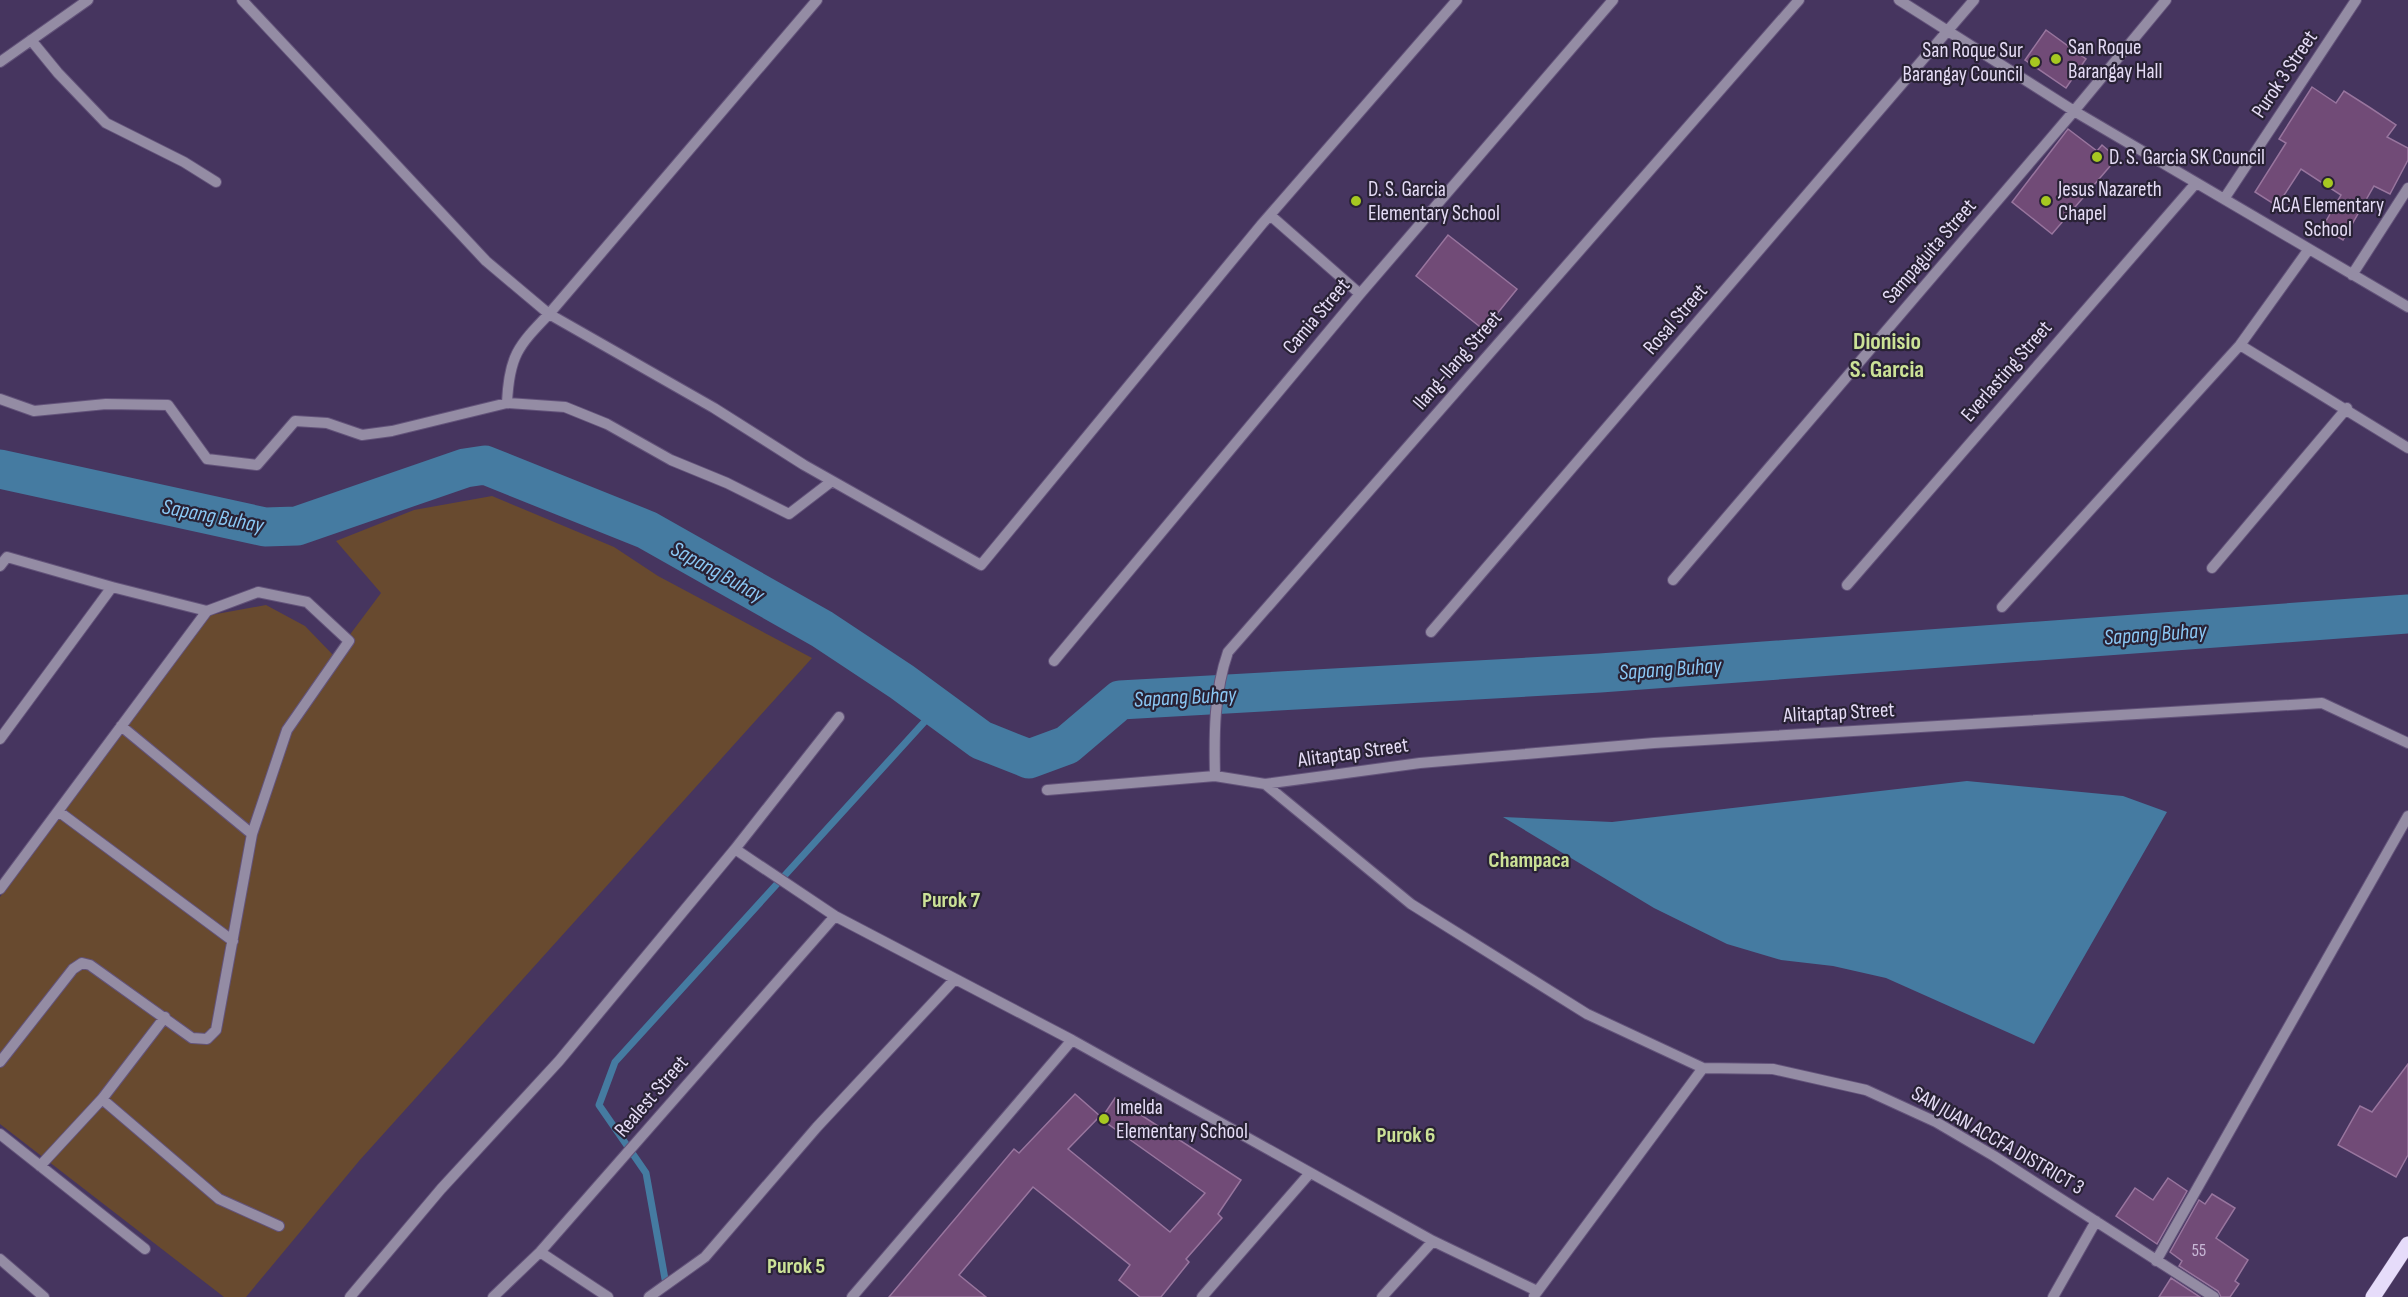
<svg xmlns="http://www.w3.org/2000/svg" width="2408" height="1297" font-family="'Sofia Sans Condensed',sans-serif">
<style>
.green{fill:#684a2f}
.water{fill:#457ba1}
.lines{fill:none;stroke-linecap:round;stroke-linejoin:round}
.stream{stroke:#457ba1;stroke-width:7}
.river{stroke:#457ba1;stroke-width:39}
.building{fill:#714b77;stroke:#98759e;stroke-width:1.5}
.minor-casing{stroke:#63537a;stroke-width:12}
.major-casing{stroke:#63537a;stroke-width:16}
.minor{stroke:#948ca4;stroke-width:10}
.major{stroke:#e6dcfa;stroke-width:15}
.poi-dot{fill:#a6c821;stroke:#292235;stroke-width:2}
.labels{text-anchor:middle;stroke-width:4.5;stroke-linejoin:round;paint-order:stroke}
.number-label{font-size:18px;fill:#c8b8d6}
.poi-label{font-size:21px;fill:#e5dcf6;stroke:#292235;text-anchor:start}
.street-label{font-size:21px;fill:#e5dcf6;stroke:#292235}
.water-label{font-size:22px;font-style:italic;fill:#8bc8f5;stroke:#292235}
.neighbourhood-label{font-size:22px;font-weight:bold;fill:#cce297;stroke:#292235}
.quarter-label{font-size:24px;font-weight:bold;fill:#cce297;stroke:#292235}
</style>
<rect width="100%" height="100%" fill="#46355f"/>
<path class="green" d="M492,496L614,547L658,576L812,658L359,1161L246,1297H224L0,1124V897L121,726L211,615L266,605L305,626L334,656L381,593L336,541L414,510Z"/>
<path class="water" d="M1967,781L2123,796L2167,812L2034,1044L1886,978L1833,966L1781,960L1727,944L1654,908L1503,817L1612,822Z"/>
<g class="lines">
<path class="stream" d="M665,1279L646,1173L599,1105L615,1062L937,708"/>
<path class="river" d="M0,469L265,527L297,526L465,468L485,465L647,530L822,629L902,682L981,740L1029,759L1067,745L1120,700L1600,673L2408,614"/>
</g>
<path class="building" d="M2046,30L2086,59L2066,88L2025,60Z
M2312,87L2336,103L2344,91L2369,107L2396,125L2387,137L2408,148V160L2390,194L2374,186L2343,240L2322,228L2341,195L2301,169L2277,206L2255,192L2286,143L2279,139Z
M2068,129L2097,151L2102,145L2117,158L2052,234L2012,202Z
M1448,235L1517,289L1484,330L1416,276Z
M2408,1064V1155L2396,1177L2338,1145L2360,1106L2372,1112Z
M1075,1094L1100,1116L1068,1149L1170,1232L1205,1193L1101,1119L1115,1098L1241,1180L1218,1214L1222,1218L1186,1259L1189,1262L1161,1297H1140L1119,1280L1130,1265L1033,1187L959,1275L986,1297H889L1014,1149L1019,1153Z
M2168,1178L2187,1191L2157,1244L2116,1216L2135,1188L2153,1200Z
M2212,1194L2235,1208L2216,1238L2248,1260L2235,1281L2239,1284L2230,1297H2221L2218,1291L2179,1266L2182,1261L2170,1252L2199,1200L2205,1204Z
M2171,1278L2200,1297H2159Z"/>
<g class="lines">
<defs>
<path id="minor" d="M242,0L486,261L549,314L714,408L804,465L981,565L1262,224L1457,0
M1899,0L2074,111L2408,307
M31,40L58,73L106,123L184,162L216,182
M0,62L88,0
M2224,199L2356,0
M1270,215L1360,294
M2352,275L2408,188
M2240,345L2408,448
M0,399L34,411L106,404L168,405L207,459L257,465L295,421L327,423L362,435L392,431L507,403L565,407L607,424L671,460L727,483L789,514L832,481
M507,403C509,356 518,346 549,314L817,0
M0,566L7,557L112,587L207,611L258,592L307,602L349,641L287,730L252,834L216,1030L207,1039L192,1038L90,965L82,963L73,969L0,1062
M2212,568L2347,408
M1673,580L2074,111L2166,0
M1847,585L2196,183
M2002,607L2240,345L2309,249
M1431,632L1974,0
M1054,661L1360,294L1613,0
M121,726L252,834
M0,739L112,587
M1215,776C1214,734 1214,692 1228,652L1799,0
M1265,784L1420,763L1654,743L2322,703L2408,743
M1047,790L1215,776L1265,784L1411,904L1587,1014L1703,1068
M58,811L233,941
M735,849L835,916L1072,1040L1433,1241L1537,1291
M0,889L207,611
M102,1099L219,1199L279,1226
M0,1134L145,1249
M40,1166L102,1099L165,1017
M540,1252L608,1297
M0,1259L44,1297
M2156,1261L2408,816
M1534,1296L1703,1068L1773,1069L1866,1090L1936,1122L1994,1156L2214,1297
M350,1297L441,1189L559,1061L735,849L839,717
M493,1297L540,1252L835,916
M649,1297L705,1257L817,1127L954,980
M852,1297L1072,1040
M1202,1297L1310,1173
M1382,1297L1433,1241
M2053,1297L2096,1221"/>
<path id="major" d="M2373,1297L2408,1244"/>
</defs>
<use href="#minor" class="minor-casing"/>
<use href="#major" class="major-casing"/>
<use href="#minor" class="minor"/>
<use href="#major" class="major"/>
</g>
<g class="poi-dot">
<circle cx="2056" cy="59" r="6"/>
<circle cx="2035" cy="62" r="6"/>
<circle cx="2097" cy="157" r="6"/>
<circle cx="2328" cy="183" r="6"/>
<circle cx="1356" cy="201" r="6"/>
<circle cx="2046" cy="201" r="6"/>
<circle cx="1104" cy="1119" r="6"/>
</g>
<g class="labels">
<g class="number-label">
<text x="2199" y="1256">55</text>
</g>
<g class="poi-label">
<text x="2068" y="54">San Roque<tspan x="2068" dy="24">Barangay Hall</tspan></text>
<text x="2023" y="57" text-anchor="end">San Roque Sur<tspan x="2023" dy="24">Barangay Council</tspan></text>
<text x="2109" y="164">D. S. Garcia SK Council</text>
<text x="1368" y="196">D. S. Garcia<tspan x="1368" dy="24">Elementary School</tspan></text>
<text x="2058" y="196">Jesus Nazareth<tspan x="2058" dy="24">Chapel</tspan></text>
<text x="2328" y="212" text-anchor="middle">ACA Elementary<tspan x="2328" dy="24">School</tspan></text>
<text x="1116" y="1114">Imelda<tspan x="1116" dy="24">Elementary School</tspan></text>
</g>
<g class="street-label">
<text transform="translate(2284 74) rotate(-56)" y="7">Purok 3 Street</text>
<text transform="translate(1929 251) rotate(-49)" y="7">Sampaguita Street</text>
<text transform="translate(1316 316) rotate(-50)" y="7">Camia Street</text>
<text transform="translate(1675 319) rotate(-49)" y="7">Rosal Street</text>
<text transform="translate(1457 360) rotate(-49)" y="7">Ilang-Ilang Street</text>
<text transform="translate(2006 371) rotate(-49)" y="7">Everlasting Street</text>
<text transform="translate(1839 712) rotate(-3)" y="7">Alitaptap Street</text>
<text transform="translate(1353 752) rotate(-8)" y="7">Alitaptap Street</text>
<text transform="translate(651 1096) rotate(-49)" y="7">Realest Street</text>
<text transform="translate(1998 1140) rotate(30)" y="7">SAN JUAN ACCFA DISTRICT 3</text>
</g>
<g class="water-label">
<text transform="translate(213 515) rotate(11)" y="8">Sapang Buhay</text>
<text transform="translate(718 571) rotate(29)" y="8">Sapang Buhay</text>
<text transform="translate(2155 633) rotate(-4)" y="8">Sapang Buhay</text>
<text transform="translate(1670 668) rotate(-4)" y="8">Sapang Buhay</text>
<text transform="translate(1185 696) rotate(-3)" y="8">Sapang Buhay</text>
</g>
<g class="neighbourhood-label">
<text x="1529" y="867">Champaca</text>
<text x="951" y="907">Purok 7</text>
<text x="1406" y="1142">Purok 6</text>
<text x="796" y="1273">Purok 5</text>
</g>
<g class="quarter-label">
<text x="1887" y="349">Dionisio<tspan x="1887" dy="28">S. Garcia</tspan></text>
</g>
</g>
</svg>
